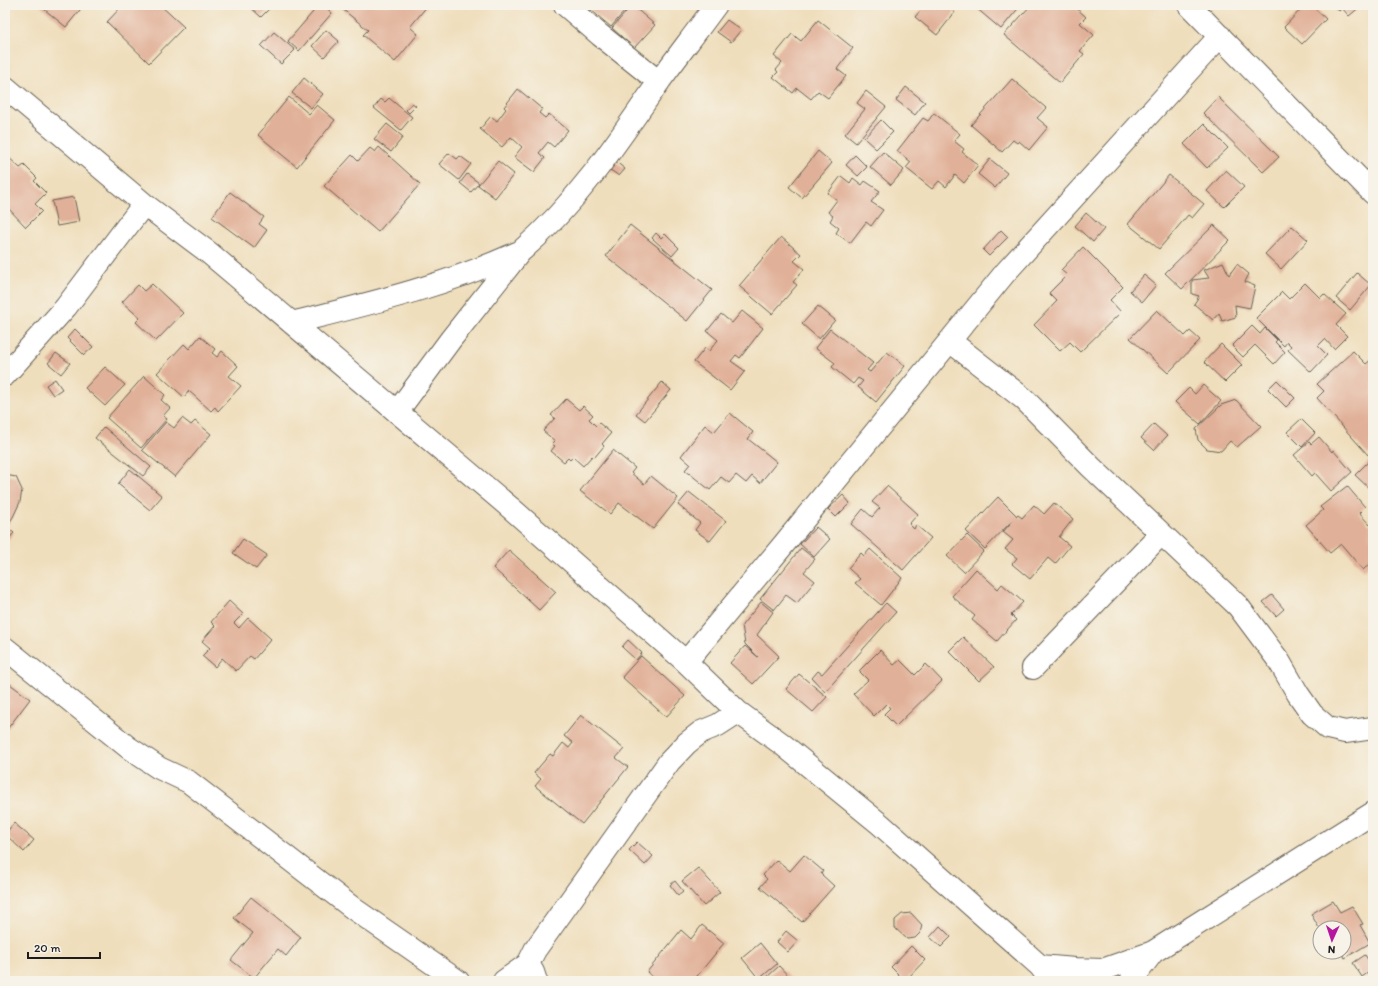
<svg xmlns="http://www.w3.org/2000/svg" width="1378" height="986" font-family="Itim,sans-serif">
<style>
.building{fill:#e1b098}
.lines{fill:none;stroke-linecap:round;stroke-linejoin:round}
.street-casing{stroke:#666054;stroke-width:24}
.street{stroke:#fff;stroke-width:22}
</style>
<rect width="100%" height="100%" fill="#f7f3e8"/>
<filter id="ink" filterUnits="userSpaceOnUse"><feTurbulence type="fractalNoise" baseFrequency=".025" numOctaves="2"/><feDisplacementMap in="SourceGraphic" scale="8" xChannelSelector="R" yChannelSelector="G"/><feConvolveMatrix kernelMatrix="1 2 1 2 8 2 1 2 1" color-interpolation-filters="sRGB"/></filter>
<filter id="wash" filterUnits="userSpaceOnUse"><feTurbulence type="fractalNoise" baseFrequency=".012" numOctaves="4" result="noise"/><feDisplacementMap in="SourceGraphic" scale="16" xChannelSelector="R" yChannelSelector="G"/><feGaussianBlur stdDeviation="0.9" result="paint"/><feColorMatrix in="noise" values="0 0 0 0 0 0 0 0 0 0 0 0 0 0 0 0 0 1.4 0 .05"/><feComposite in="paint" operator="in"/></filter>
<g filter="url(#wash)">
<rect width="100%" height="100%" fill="#efdebc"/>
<g id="blocks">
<path class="building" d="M39,5H84L66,27Z
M123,5H160L184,27L149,63L107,22Z
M248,5H273L261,17Z
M319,5H323L332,13L299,51L288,41Z
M343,5H428L410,27L418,34L395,62L363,35L368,30L341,8Z
M585,5H630L611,27Z
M632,5L655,25L634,48L612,28Z
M925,5H947L955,12L937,35L915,17Z
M976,5H1021L1001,29L975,7Z
M1031,5H1033L1037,8L1039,5H1073L1086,17L1080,23L1094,35L1080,51L1084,54L1060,83L1004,35Z
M1305,5H1311L1326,19L1302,44L1284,27Z
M1333,5H1362L1349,16L1342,8L1339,11Z
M727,20L741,30L731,42L717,32Z
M818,20L853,48L837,69L846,76L828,98L818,91L811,99L797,88L793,93L773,77L778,72L776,70L782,63L774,56L792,34L801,41Z
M326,30L339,41L324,57L312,46Z
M274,32L295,50L281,64L261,46Z
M304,78L323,94L311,108L292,93Z
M1012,79L1046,108L1037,118L1048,127L1029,150L1019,141L1017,143L1013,140L1002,152L971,125Z
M906,87L925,102L915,115L896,100Z
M518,89L542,109L539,113L545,118L549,114L568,130L554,147L548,142L539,153L545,158L534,172L514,157L522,147L511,137L502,147L480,129L491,116L497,121L506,109L504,107Z
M866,91L886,107L856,143L845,134L865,109L857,103Z
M289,97L309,114L317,105L335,120L297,167L258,135Z
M1218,97L1279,157L1263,172L1203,113Z
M389,98L412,117L401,130L374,108L381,99L385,102Z
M412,103L416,106L409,113L406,110Z
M934,113L960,134L954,141L964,149L962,152L978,165L964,183L955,175L946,187L939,181L932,189L906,168L911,162L897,151L923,118L928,121Z
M881,120L893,132L876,149L864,138Z
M387,124L403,137L391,152L374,139Z
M1204,124L1228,148L1207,168L1184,144Z
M379,147L420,184L378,232L324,186L352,155L358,161L370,148L375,152Z
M818,151L832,163L802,198L789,187Z
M883,152L904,170L891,185L870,167Z
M449,153L457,159L460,156L471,164L459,180L439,164Z
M5,154L20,168L24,165L37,178L34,181L46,193L35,204L42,211L26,227L7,207L5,209Z
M855,155L867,167L858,176L846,165Z
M990,159L1007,173L995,188L978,174Z
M498,161L514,174L495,198L478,185Z
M615,161L625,169L619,176L609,169Z
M1226,170L1244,187L1224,207L1207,191Z
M467,174L479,183L471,192L460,183Z
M1169,175L1204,204L1192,218L1188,215L1159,249L1128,224Z
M841,176L850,183L853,178L862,185L865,181L880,191L871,202L883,210L871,226L866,222L850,243L836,233L839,228L830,221L833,216L828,212L837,200L828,193Z
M230,192L264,217L259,224L267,230L254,248L212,217Z
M74,197L79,222L57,226L52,201Z
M1086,213L1104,229L1093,242L1075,226Z
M630,225L712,290L687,321L606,256Z
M1214,225L1230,240L1182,289L1165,273Z
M1292,226L1308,240L1281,269L1265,254Z
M1001,230L1008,237L989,256L983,250Z
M656,233L661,238L665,234L679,248L672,256L652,238Z
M781,237L801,254L794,261L804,269L793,282L797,285L772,314L739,286Z
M1083,247L1123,287L1110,300L1121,312L1080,352L1070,342L1060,351L1034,325L1057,301L1049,293L1067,275L1061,270Z
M1223,262L1229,275L1237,264L1249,274L1245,282L1255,286L1250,308L1235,305L1236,317L1222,321L1219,313L1213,320L1194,304L1199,296L1192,294V280L1209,278L1204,270Z
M1357,273L1371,285L1350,310L1336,298Z
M1144,275L1156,285L1142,302L1130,291Z
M1305,283L1320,298L1324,294L1346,314L1336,325L1347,336L1334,349L1325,339L1318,346L1327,355L1311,372L1288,350L1291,346L1287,342L1284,346L1256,318L1282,292L1289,299Z
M152,284L183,313L156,341L136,322L140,318L122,302L138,285L144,291Z
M818,306L835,320L819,339L802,324Z
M1157,310L1185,336L1190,331L1200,340L1168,373L1130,338Z
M742,311L763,328L740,358L736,355L731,361L745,371L730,390L694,362L705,348L709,351L718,340L707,331L721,314L732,323Z
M1252,326L1260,334L1265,328L1277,340L1275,342L1285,352L1274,364L1255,345L1243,357L1232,346Z
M75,329L93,347L84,355L67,338Z
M830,329L873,363L867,370L870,372L887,352L905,366L876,402L858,387L863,381L858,378L853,384L832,367L835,363L815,348Z
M200,336L215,349L212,353L217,357L222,351L238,366L229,376L241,386L218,411L215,407L211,411L189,391L184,397L157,373L184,344L189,349Z
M1221,344L1242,365L1225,382L1204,362Z
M1353,351L1366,364L1373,358V450L1368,455L1317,398L1324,391L1317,384Z
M56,353L70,363L61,374L48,363Z
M105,367L125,385L105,406L85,388Z
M144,376L165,395L161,400L170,408L163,416L167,419L141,448L107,418Z
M55,379L62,389L53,395L46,385Z
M1277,380L1295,398L1286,407L1268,389Z
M662,382L671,390L645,421L636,414Z
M1203,385L1221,401L1200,424L1175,402L1189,388L1195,394Z
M566,399L579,410L583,406L593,415L589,419L596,426L599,423L611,433L602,444L604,446L594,458L592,456L583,466L573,457L570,460L568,458L564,462L551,451L555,446L552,444L555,441L543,431L555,418L551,415Z
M1236,400L1261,426L1237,447L1230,441L1221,451L1207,449L1198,440L1196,429L1221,405Z
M730,413L753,432L748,439L777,462L760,483L752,476L746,483L736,475L729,483L721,477L710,490L685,470L690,464L681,456L705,425L714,432Z
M182,418L191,425L195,421L211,434L175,477L142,450L166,422L174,428Z
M1301,419L1315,433L1302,447L1287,432Z
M1154,424L1167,436L1154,450L1141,438Z
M104,427L151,467L143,476L95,438Z
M1319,437L1332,452L1333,450L1352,472L1331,491L1315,473L1312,476L1294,455L1309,442L1311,444Z
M613,450L635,468L631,473L644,484L651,476L678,498L653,529L619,503L610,514L580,491Z
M1373,457V492L1355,475Z
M130,469L162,496L150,510L118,484Z
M5,475L16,477L22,490L20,502L13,517L6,527L14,533L5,543Z
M887,486L918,514L909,524L914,529L916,525L931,538L903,570L851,524L863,509L872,517L880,508L872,502Z
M1347,486L1365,507L1359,513L1370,525L1373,522V561L1363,570L1341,544L1330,553L1306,525L1323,510L1320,507Z
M689,492L726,521L710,541L695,530L700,523L678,505Z
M843,495L850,503L836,517L828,509Z
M998,497L1017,516L1018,515L1022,518L1034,505L1044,514L1054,503L1073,519L1059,537L1070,546L1055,564L1048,558L1030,579L1012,564L1017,558L1005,549L1013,540L1003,532L1013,520L985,549L966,531Z
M816,527L830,539L814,557L800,544Z
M967,535L984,551L964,572L947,556Z
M243,539L267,555L256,569L233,553Z
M801,548L815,559L804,572L815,581L797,603L786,595L774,610L760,599Z
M870,549L902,578L881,605L855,583L860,579L848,568L861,553L864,556Z
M509,550L556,592L539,610L493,568Z
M976,569L998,589L1002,584L1023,602L1011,615L1016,620L997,641L972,620L975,616L952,596Z
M1272,595L1284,609L1276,616L1263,602Z
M229,601L243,614L234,623L239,628L248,618L271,639L254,659L250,656L236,671L222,658L215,667L202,656L210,648L202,641L215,626L211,622Z
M761,602L773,612L757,635L779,656L753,684L730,663L745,646L758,657L745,644L742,625Z
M886,603L896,612L825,692L812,678L818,671L822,674Z
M963,637L994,667L979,681L949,651Z
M628,640L642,653L636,660L622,647Z
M880,650L894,665L900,660L915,675L926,664L942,681L896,726L884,714L890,708L886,704L874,716L853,694L868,680L859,671Z
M641,656L685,696L666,717L622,677Z
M799,674L827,697L813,712L786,689Z
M10,684L30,699L5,732V691Z
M581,715L624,749L616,758L628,767L582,824L535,786L541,779L534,773L550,754L553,756L563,743L569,748L573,743L564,736Z
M14,823L34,840L24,852L5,834Z
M637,842L653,856L645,865L629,850Z
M804,855L823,871L821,874L834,886L802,922L760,887L767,879L763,875L777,860L790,871Z
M698,868L720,892L704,906L682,881Z
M675,881L683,891L678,895L670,885Z
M251,897L301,937L286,956L278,949L254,978L231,960L253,933L234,918Z
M1333,901L1340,912L1352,906L1363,924L1360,925L1370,943L1345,958L1341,952H1344V928H1319L1311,914Z
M911,913L922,925L920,933L915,938L907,939L895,928V920L902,914Z
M702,925L724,943L693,981H657L647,972L681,930L691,939Z
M940,926L951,937L941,947L930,937Z
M786,931L798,941L788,952L777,942Z
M760,943L777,964L759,979L742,958Z
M911,946L925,960L905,981L891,967Z
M1365,955L1373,967V969L1362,977L1353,963Z
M779,966L793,981H767L765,979Z"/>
</g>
</g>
<g filter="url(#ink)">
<use href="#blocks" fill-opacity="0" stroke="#666054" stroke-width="1"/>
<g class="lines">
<defs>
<path id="street" d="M565,5L600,35L659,82
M1189,5L1373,193
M5,87L144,204L208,252L513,510L686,662L738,712L782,744L880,824L1040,966L1051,981
M292,323C368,304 445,286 517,253
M950,341L1024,399L1091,467L1238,606L1279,661L1298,694L1312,714L1328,728L1345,732L1373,728
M5,375L66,307L144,204
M397,412L451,339L520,252C576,204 617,143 658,83C677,57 697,31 716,5
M5,648L129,748L159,768L189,782L354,909L458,981
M686,662L784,544L1005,273L1220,36
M1033,668L1161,534
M1040,966L1075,969L1102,970L1153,952L1373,813
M504,981L528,964
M536,981L533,972L528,964L535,950L669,762L687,743L701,732L718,725L738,712
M1131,981L1153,952"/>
</defs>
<use href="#street" class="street-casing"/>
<use href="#street" class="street"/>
</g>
</g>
<rect width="1378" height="986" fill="none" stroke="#f7f3e8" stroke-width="20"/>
<g transform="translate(1332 940) rotate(183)"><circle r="19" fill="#f7f3e8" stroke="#9f9d96"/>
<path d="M0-3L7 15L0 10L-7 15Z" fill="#b5179e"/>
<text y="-6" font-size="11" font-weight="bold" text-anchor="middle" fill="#1c1c1c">N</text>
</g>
<path d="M28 952v6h72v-6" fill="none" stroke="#1c1c1c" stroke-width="2"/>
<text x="34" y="952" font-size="12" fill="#1c1c1c" stroke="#f7f3e8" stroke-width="3" paint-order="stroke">20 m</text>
</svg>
